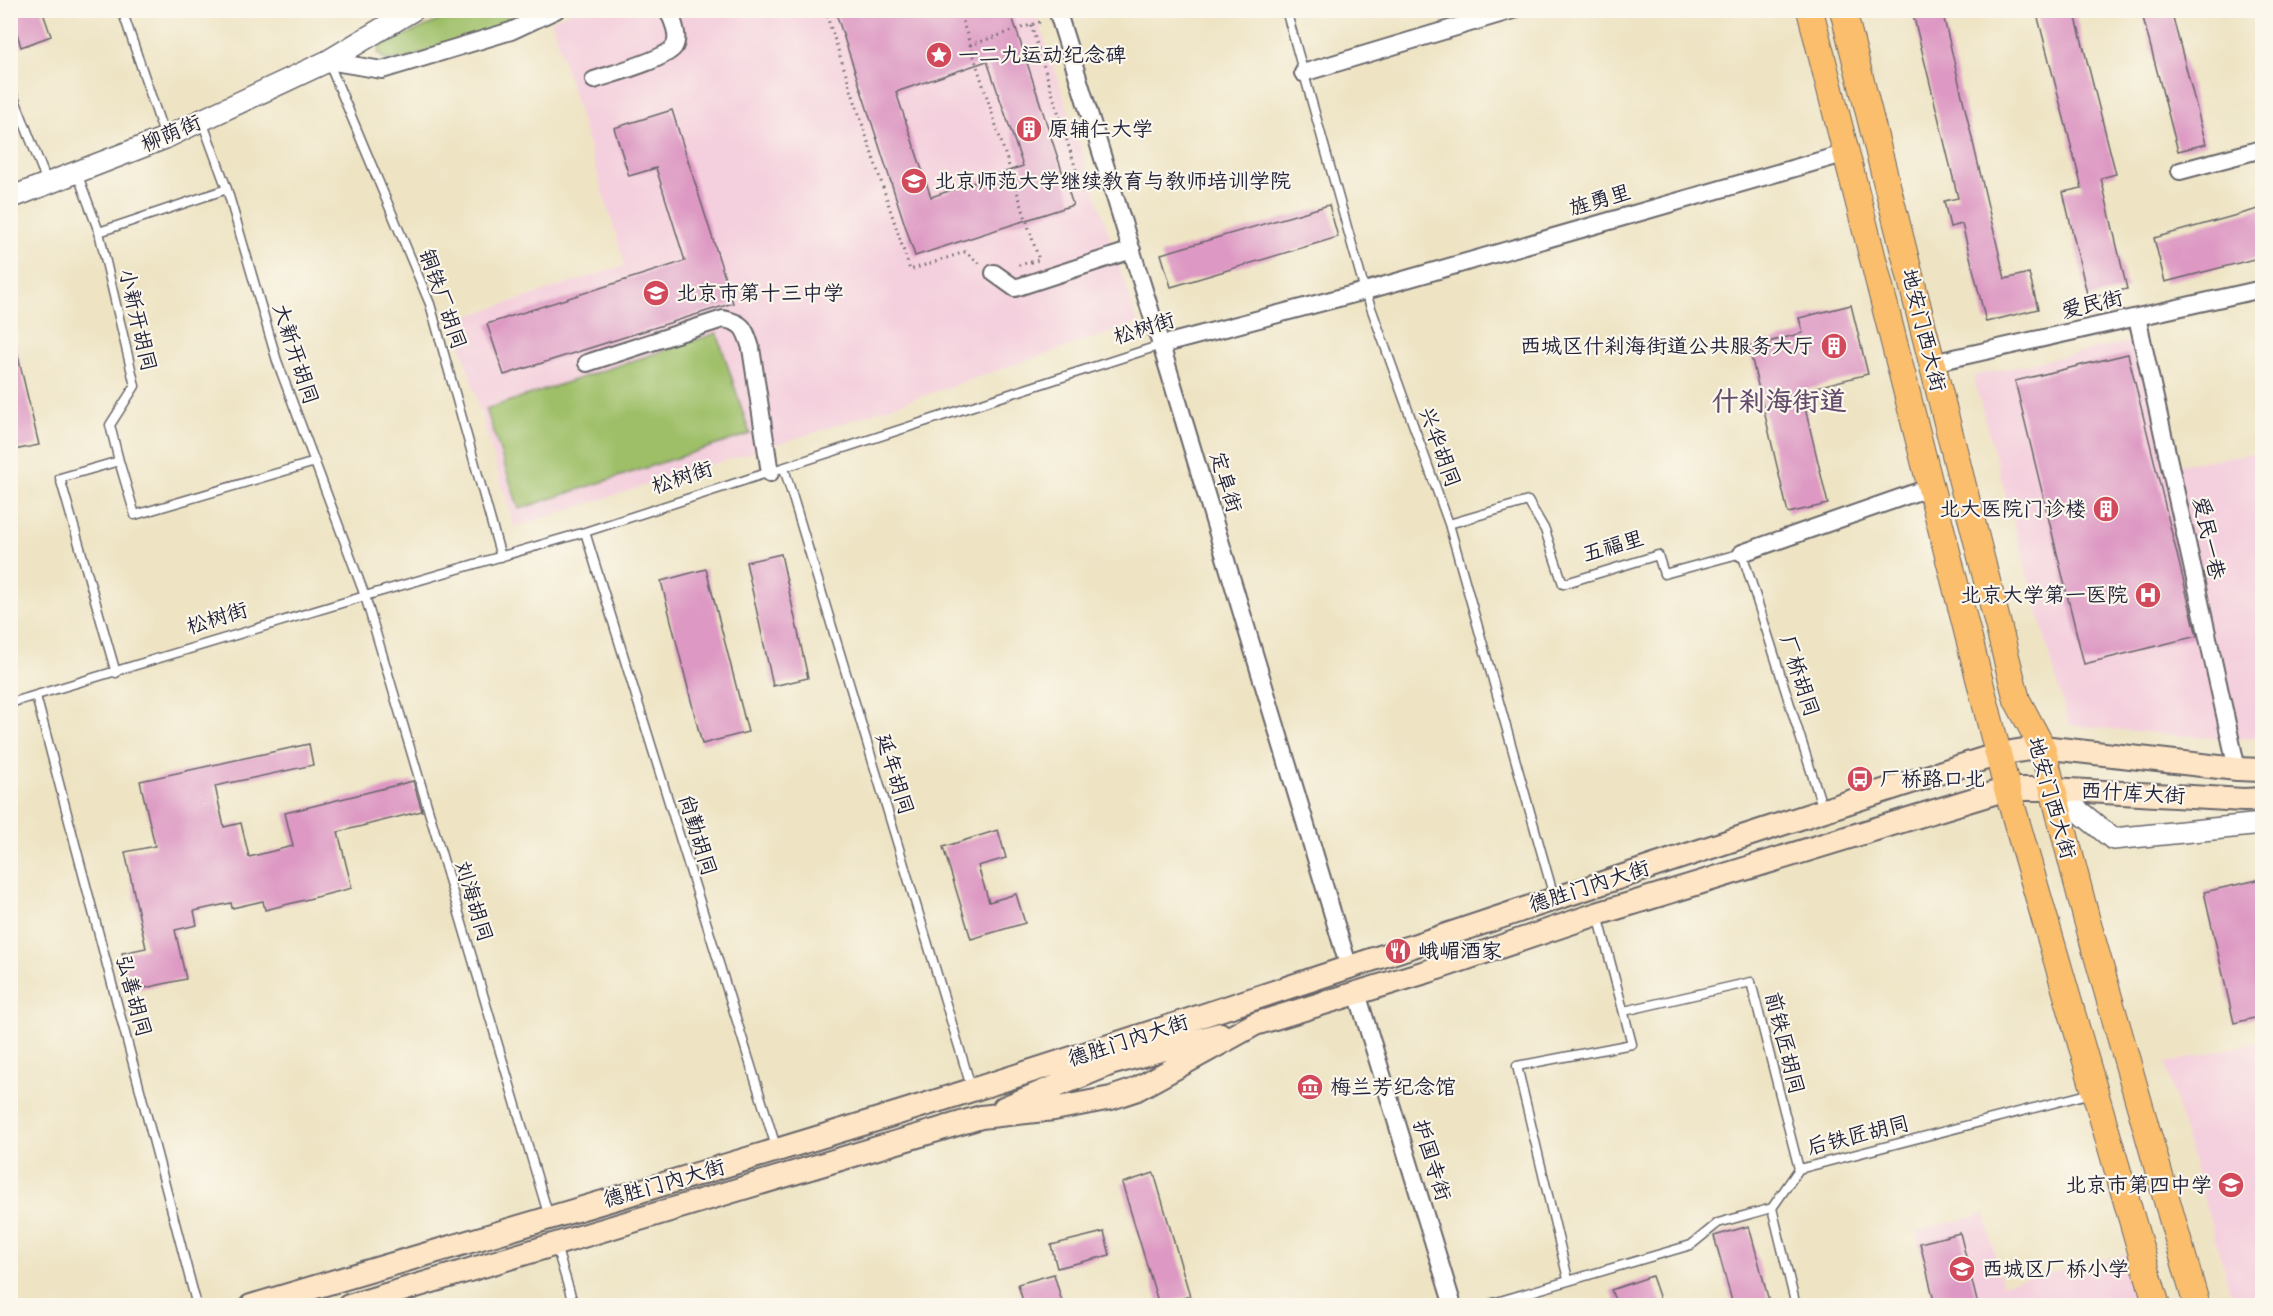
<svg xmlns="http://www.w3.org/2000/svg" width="2273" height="1316" font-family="Mynerve,'LXGW WenKai TC',sans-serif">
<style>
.built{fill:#f4cfdd}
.green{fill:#9ebf68;stroke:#607052;stroke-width:1.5}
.building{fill:#dd98c3;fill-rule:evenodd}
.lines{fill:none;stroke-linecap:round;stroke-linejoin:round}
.service-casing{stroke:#69666b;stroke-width:11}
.minor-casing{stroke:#69666b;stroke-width:20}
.tertiary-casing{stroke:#69666b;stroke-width:24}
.secondary-casing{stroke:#69666b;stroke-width:26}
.primary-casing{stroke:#69666b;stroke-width:28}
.path{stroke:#69666b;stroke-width:3;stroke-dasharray:1.5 4.5;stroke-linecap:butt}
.service{stroke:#fff;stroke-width:8}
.minor{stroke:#fff;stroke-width:16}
.tertiary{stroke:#fff;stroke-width:21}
.secondary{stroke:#fde5c5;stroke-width:22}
.primary{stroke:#fabe6d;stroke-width:26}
.labels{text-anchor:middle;stroke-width:4.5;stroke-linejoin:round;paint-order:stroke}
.poi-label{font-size:21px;fill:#22223b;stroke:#fbf7ec;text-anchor:start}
.street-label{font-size:21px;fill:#22223b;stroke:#fbf7ec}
.district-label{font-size:27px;font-weight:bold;fill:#634b6b;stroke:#fbf7ec}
</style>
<rect width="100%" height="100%" fill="#fbf7ec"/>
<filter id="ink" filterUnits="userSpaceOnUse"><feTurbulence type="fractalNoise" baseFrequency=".0167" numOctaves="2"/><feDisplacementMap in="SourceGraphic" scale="12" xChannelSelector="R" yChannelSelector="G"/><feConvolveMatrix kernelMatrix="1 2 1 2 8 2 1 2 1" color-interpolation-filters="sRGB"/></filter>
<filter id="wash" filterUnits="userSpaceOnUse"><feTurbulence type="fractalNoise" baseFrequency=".008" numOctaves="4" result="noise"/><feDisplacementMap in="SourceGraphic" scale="24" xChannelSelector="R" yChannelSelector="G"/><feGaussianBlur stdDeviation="1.35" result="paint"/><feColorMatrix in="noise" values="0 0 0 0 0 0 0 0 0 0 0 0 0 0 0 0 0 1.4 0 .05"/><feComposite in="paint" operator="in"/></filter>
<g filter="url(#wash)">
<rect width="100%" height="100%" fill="#eee4c4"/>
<path class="built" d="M576,10H1035L1138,323L816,432L514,527L454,321L625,265L551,20Z
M2142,339L2170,466L2262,452V736L2231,740L2069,725L1973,376Z
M2262,1041V1305H2234L2165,1064Z
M1985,1214L2002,1284L2127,1254L2140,1305H1934L1916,1231Z"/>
<path class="green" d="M461,11H504L510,23L405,59L385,60L378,53L380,46Z
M717,333L750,434L519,509L486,409Z"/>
<g id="blocks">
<path class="building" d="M10,10H42L51,36L21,47Z
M835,10H1010L1073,205L915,256ZM987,61L1023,166L931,197L896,92Z
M1912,10H1942L2005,279L2029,273L2038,309L1986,322L1962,224L1950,227L1944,201L1958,198Z
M2036,10H2074L2116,174L2101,178L2127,289L2088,298L2063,192L2082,188Z
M2141,10H2171L2206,144L2178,151Z
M672,110L733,303L504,375L487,324L685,261L656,168L629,176L614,128Z
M1329,205L1338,237L1171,287L1161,254Z
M2262,208V257L2165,282L2154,238Z
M1851,305L1868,374L1801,391L1828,504L1788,513L1749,347L1803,333L1799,318Z
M16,347L39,445L14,450L10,434V348Z
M2128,354L2197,636L2084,664L2015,381Z
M781,554L808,678L773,686L746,562Z
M706,569L748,732L702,744L661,581Z
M309,744L313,765L215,786L224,827L241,823L249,857L293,846L285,813L413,781L422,811L338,832L352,888L265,910L263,901L232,908L231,903L194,911L197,925L175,930L186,979L131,991L122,953L146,948L125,852L155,846L140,781Z
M998,830L1006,858L978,866L989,902L1016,894L1025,923L971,939L943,847Z
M2262,879V1016L2234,1023L2204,892Z
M1154,1173L1190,1296L1159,1305L1122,1183Z
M1749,1226L1770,1305H1733L1714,1236Z
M1104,1232L1110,1255L1057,1268L1051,1245Z
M1960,1233L1978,1305H1935L1920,1243Z
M1054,1274L1063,1305H1024L1018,1284Z
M1652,1276L1662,1305H1617L1611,1290Z"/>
</g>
</g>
<g filter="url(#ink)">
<use href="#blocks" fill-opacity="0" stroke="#69666b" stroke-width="1.5"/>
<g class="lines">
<defs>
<path id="service" d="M122,10L165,137
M1286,10L1365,291L1449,524L1554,897
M1059,16L1078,10
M328,61L430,304L501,557
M10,87L47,182
M202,121L227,189L277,361L365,596L549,1217
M77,173L99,232L135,386L110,425L119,461L60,478L116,673
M99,232L227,189
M119,461L135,515L315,462
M784,468L972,1090
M1449,524L1528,501L1545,530L1563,584L1658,555L1664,574L1742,553L1823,809
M585,532L777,1150
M36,696L197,1306
M10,703L365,596L585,532L1161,345
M1624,1011L1751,982L1799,1169
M1772,1208L1796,1306
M556,1246L574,1306
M1568,1279L1517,1066L1632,1044L1598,915
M1483,1306L1691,1245L1718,1223L1772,1208L1799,1169L2092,1093"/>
<path id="minor" d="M1057,10L1161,345L1349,968
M328,61L382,70L511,31L556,10
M1303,73L1513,10
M594,80C611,74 664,60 674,47C680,37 673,19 667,10
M2180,171L2262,149
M994,273L1015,288L1132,250
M2137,317L2237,769
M1161,345L1365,291L1847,153
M587,363L723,319C744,323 745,329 751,348L770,473
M1932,363L2262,289
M1742,553L1931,487
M1357,993L1453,1306"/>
<path id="tertiary" d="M10,198L165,138L202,120L328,61L413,10
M2052,789L2113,839L2262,824"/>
<path id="secondary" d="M1004,1108L1110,1064L1220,1034
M251,1306C493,1234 735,1165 975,1089C1317,981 1656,862 1999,754L2042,747L2237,769L2262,770
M349,1306L981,1117L1054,1109L1111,1098L1135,1090L1255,1024L1429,971L1597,914L2007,789H2052L2244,800L2262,799"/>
<path id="primary" d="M1810,10L2007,789L2157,1306
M1843,10L2017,700L2042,747L2086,917L2197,1306"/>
</defs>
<use href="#service" class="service-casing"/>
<use href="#minor" class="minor-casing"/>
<use href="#tertiary" class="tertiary-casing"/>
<use href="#secondary" class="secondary-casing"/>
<use href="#primary" class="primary-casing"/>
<path class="path" d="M825,10L910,270L965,252L982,265
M959,10L1039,260L1015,266
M1031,25L1083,192
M970,45L1043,21"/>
<use href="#service" class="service"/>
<use href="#minor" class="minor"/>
<use href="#tertiary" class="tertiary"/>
<use href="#secondary" class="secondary"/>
<use href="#primary" class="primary"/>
</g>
</g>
<defs>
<symbol id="sight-disc" viewBox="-11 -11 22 22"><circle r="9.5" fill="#d1495b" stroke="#fbf7ec"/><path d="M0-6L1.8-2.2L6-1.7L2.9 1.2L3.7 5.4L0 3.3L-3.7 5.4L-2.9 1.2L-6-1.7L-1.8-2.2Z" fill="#fff"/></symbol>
<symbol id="building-disc" viewBox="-11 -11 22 22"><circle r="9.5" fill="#d1495b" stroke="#fbf7ec"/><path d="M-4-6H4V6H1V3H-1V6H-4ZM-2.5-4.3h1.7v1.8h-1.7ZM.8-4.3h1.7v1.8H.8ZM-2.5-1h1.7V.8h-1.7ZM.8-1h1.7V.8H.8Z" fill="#fff"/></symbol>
<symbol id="university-disc" viewBox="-11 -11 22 22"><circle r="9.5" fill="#d1495b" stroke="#fbf7ec"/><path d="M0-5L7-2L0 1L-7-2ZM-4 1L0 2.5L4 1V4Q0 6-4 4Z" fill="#fff"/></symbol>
<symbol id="school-disc" viewBox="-11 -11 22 22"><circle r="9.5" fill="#d1495b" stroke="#fbf7ec"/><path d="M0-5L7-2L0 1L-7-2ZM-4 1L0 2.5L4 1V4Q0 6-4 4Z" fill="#fff"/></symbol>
<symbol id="hospital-disc" viewBox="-11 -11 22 22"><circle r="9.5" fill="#d1495b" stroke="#fbf7ec"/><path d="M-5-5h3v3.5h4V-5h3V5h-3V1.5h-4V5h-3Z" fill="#fff"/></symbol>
<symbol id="bus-disc" viewBox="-11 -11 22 22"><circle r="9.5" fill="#d1495b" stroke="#fbf7ec"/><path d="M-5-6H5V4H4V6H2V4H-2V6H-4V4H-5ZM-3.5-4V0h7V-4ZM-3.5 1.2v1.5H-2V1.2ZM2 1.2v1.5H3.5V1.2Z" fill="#fff"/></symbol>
<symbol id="restaurant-disc" viewBox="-11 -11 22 22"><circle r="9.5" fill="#d1495b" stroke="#fbf7ec"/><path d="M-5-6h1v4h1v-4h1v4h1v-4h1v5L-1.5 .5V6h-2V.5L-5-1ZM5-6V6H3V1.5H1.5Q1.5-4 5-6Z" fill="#fff"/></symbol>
<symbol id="museum-disc" viewBox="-11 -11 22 22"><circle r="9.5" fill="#d1495b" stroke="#fbf7ec"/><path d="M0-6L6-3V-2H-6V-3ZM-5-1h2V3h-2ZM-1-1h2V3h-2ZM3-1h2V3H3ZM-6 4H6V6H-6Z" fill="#fff"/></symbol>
</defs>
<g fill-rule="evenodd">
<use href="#sight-disc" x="924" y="40" width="30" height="30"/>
<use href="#building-disc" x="1014" y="114" width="30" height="30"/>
<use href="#university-disc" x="899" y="166" width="30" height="30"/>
<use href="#school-disc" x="641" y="278" width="30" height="30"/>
<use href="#building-disc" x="1819" y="331" width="30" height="30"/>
<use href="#building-disc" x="2091" y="494" width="30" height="30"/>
<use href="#hospital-disc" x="2133" y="580" width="30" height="30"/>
<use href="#bus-disc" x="1845" y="764" width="30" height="30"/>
<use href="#restaurant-disc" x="1383" y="936" width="30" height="30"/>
<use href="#museum-disc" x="1295" y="1072" width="30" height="30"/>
<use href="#school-disc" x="2216" y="1170" width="30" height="30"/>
<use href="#school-disc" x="1947" y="1254" width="30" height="30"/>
</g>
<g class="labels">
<g class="poi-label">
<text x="958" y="62">一二九运动纪念碑</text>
<text x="1048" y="136">原辅仁大学</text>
<text x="934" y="188">北京师范大学继续教育与教师培训学院</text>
<text x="676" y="300">北京市第十三中学</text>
<text x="1814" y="353" text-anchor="end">西城区什刹海街道公共服务大厅</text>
<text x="2086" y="516" text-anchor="end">北大医院门诊楼</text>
<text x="2128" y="602" text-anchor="end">北京大学第一医院</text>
<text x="1880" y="786">厂桥路口北</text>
<text x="1418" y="958">峨嵋酒家</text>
<text x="1330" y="1094">梅兰芳纪念馆</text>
<text x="2212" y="1192" text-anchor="end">北京市第四中学</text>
<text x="1982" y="1276">西城区厂桥小学</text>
</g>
<g class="street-label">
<text transform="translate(171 133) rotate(-23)" y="7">柳荫街</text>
<text transform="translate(1600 200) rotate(-16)" y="7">旌勇里</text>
<text transform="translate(443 299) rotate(71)" y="7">铜铁厂胡同</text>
<text transform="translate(2092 304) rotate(-13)" y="7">爱民街</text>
<text transform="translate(138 320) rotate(77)" y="7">小新开胡同</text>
<text transform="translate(1144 328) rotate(-17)" y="7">松树街</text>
<text transform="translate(1924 330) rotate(76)" y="7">地安门西大街</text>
<text transform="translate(296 354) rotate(72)" y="7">大新开胡同</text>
<text transform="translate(1440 447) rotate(70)" y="7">兴华胡同</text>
<text transform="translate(682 477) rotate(-18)" y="7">松树街</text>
<text transform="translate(1226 482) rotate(73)" y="7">定阜街</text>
<text transform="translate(2209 538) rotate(78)" y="7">爱民一巷</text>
<text transform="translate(1613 546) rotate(-16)" y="7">五福里</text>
<text transform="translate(217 618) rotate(-17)" y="7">松树街</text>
<text transform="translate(1800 676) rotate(72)" y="7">厂桥胡同</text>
<text transform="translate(895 774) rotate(73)" y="7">延年胡同</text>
<text transform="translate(2133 793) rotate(3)" y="7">西什库大街</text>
<text transform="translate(2052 798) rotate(74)" y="7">地安门西大街</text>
<text transform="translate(698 835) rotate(73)" y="7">尚勤胡同</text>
<text transform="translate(1589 886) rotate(-18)" y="7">德胜门内大街</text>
<text transform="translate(474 901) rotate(73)" y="7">刘海胡同</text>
<text transform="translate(134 996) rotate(75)" y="7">弘善胡同</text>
<text transform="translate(1128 1040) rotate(-18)" y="7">德胜门内大街</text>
<text transform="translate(1785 1043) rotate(76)" y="7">前铁匠胡同</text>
<text transform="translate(1858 1135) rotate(-14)" y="7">后铁匠胡同</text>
<text transform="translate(1432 1160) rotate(73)" y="7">护国寺街</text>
<text transform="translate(664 1183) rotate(-16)" y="7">德胜门内大街</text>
</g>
<g class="district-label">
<text x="1779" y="410">什刹海街道</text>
</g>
</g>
<rect width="2273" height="1316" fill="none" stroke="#fbf7ec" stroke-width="36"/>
</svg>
